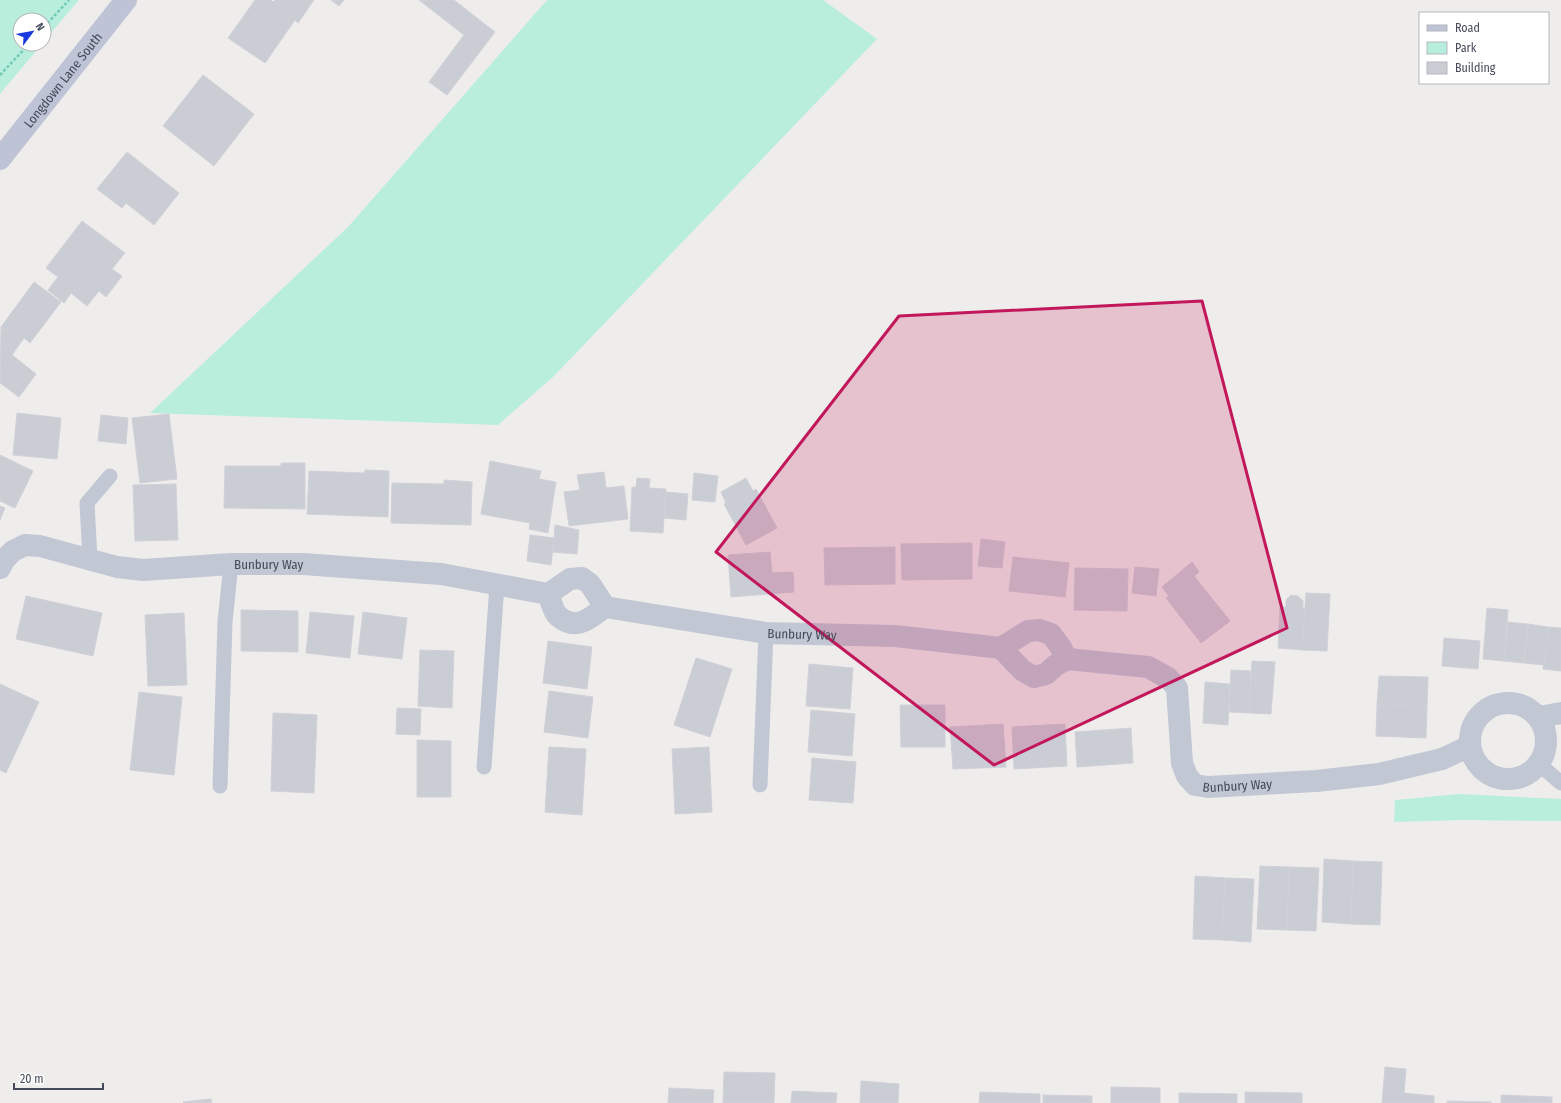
<svg xmlns="http://www.w3.org/2000/svg" width="1561" height="1103" font-family="'Fira Sans Condensed',sans-serif">
<style>
.green{fill:#b9eedc}
.building{fill:#cbcdd4;stroke:#d0d0d8}
.lines{fill:none;stroke-linecap:round;stroke-linejoin:round}
.path{stroke:#71ccb7;stroke-width:2.5;stroke-dasharray:3 2;stroke-linecap:butt}
.lane{stroke:#c2c7d4;stroke-width:15}
.street{stroke:#c2c7d4;stroke-width:22}
.secondary{stroke:#bec3d6;stroke-width:22}
.marked{fill:#c2185b;fill-opacity:0.2;stroke:#c2185b;stroke-width:3;stroke-linejoin:round}
.labels{text-anchor:middle;stroke-width:3;stroke-linejoin:round;paint-order:stroke}
.street-label{font-size:13px;fill:#444a59;stroke:#fff}
</style>
<rect width="100%" height="100%" fill="#efedec"/>
<path class="green" d="M0,0H79L44,41V20H20V44H42L0,94Z
M547,0H823L877,39L554,376L498,425L150,413L348,227Z
M1459,794L1561,799V821L1461,820L1394,822L1395,800Z"/>
<path class="building" d="M255,0H271L273,2L275,0H314L298,23L295,20L265,63L228,38Z
M331,0H344L339,6Z
M419,0H454L495,32L447,95L429,82L464,35Z
M203,75L254,114L214,166L163,126Z
M127,152L179,193L154,225L126,203L122,208L97,189Z
M82,221L125,253L112,269L122,276L106,297L99,291L87,306L71,293L64,303L48,290L58,277L46,268Z
M34,282L61,302L30,343L24,338L21,342L1,327Z
M1,327L21,342L12,355L36,374L19,397L0,383Z
M17,413L61,418L57,459L13,455Z
M169,414L177,479L140,483L132,418Z
M101,415L128,418L126,444L98,441Z
M0,455L33,471L15,508L0,501Z
M490,461L541,471L539,479L556,482L548,533L529,529L530,523L481,514Z
M281,463H305V509L224,508L225,466H281Z
M365,470L389,471L388,517L307,514L309,471L365,473Z
M604,472L606,488L624,486L628,519L569,526L564,492L580,490L577,475Z
M694,473L718,476L715,502L692,500Z
M637,478L650,479L649,488L666,489L663,533L630,531L632,487H636Z
M746,478L753,491L756,489L777,528L746,545L724,504L726,503L721,492Z
M444,480L472,482L471,525L391,523L392,483L444,484Z
M176,484L178,540L135,541L133,485Z
M666,492L688,494L686,520L664,518Z
M0,506L5,508L0,520Z
M555,525L579,530L577,554L553,552Z
M530,535L554,538L551,565L527,561Z
M981,539L1005,542L1002,568L978,566Z
M972,543V579L902,580L901,544Z
M895,547V584L825,585L824,548Z
M770,552L772,573L793,572L794,592L731,597L728,555Z
M1013,557L1069,563L1065,597L1009,591Z
M1192,562L1199,572L1194,576L1230,621L1201,643L1166,598L1169,596L1162,587Z
M1135,567L1159,569L1156,596L1132,593Z
M1075,568L1128,569L1127,611L1074,610Z
M1306,593L1330,594L1327,651L1302,650Z
M1291,595L1298,596L1303,601V609H1305L1302,650L1278,648L1280,607H1286V600Z
M26,596L102,613L93,656L16,639Z
M1487,608L1508,610L1504,661L1483,659Z
M241,610L298,611V652L241,651Z
M310,612L354,616L350,658L306,653Z
M363,612L407,618L402,659L358,654Z
M184,613L187,685L148,686L145,615Z
M1508,622L1528,624L1524,663L1504,661Z
M1528,624L1548,627L1544,665L1524,663Z
M1548,627L1561,628V671L1543,669Z
M1444,638L1480,641L1478,669L1442,666Z
M548,641L592,647L587,689L543,683Z
M420,650L454,651L452,708L418,706Z
M696,658L732,669L710,737L674,725Z
M1252,661L1275,662L1271,714L1249,713Z
M809,664L853,668L850,709L806,706Z
M1231,670L1251,671L1249,713L1229,712Z
M1379,676L1428,677L1427,707L1377,705Z
M1205,682L1230,684L1228,725L1203,723Z
M0,684L39,702L6,773L0,770Z
M549,691L593,697L588,738L544,732Z
M139,692L182,697L174,775L130,770Z
M900,705H945V747H901Z
M1377,705L1427,707L1426,738L1376,736Z
M397,708L421,709L420,735L396,734Z
M811,710L855,714L852,756L808,752Z
M273,713L317,715L314,793L271,791Z
M1003,724L1006,767L953,769L950,727Z
M1065,724L1067,766L1014,769L1012,727Z
M1131,728L1133,763L1077,767L1075,732Z
M417,740L451,741V797H417Z
M549,747L586,749L582,815L545,812Z
M709,747L712,812L675,814L672,749Z
M812,758L856,762L853,803L809,800Z
M1324,859L1353,861L1351,924L1322,922Z
M1353,861L1382,862L1380,925L1351,924Z
M1260,866L1289,867L1287,930L1257,929Z
M1289,867L1319,868L1316,931L1287,930Z
M1195,876L1225,878L1222,940L1193,939Z
M1225,878L1254,879L1251,942L1222,940Z
M1385,1067L1406,1069L1404,1093L1434,1096V1103H1382Z
M724,1072L775,1073L774,1103H723Z
M861,1081L899,1084L898,1103H860Z
M1111,1087L1160,1088V1103H1111Z
M669,1088L714,1090L713,1103H668Z
M792,1091L837,1093L836,1103H791Z
M980,1092L1040,1094V1103H979Z
M1245,1092L1302,1093V1103H1245Z
M1179,1093L1237,1094V1103H1179Z
M1043,1095L1092,1096V1103H1043Z
M1501,1095L1552,1097V1103H1501Z
M211,1099L212,1103H184L183,1102Z
M1447,1101L1491,1102V1103H1447Z"/>
<g class="lines">
<path class="path" d="M44,27L69,0
M0,75L29,44"/>
<path class="lane" d="M90,559L87,503L110,476
M1539,764L1561,783
M484,767L497,585
M760,785L766,633
M220,786L225,622L231,564"/>
<g class="street">
<path id="s1" d="M0,568L4,560L13,551L25,545L40,546L117,567L143,570L231,564H303L441,574L548,594L570,579L582,578L590,584L605,607"/>
<path id="s2" d="M548,594C551,600 553,612 558,616C577,632 590,618 605,607L766,633L895,636L1001,648L1028,631L1039,630L1051,634L1060,646L1067,659"/>
<path id="s3" d="M1001,648L1022,670L1034,677L1046,674L1056,665L1067,659L1148,667L1168,678L1177,688L1182,763L1187,776L1195,785L1208,787L1316,781L1379,774L1442,759L1470,746"/>
<circle cx="1508" cy="741" r="38"/>
<path d="M1539,717L1561,713"/>
</g>
<path class="secondary" id="s4" d="M0,159L126,0"/>
</g>
<path class="marked" d="M1202,301L1287,628L994,765L716,552L899,316Z"/>
<g class="labels">
<g class="street-label">
<text dy="5" stroke="none"><textPath href="#s4" startOffset="101">Longdown Lane South</textPath></text>
<text dy="5" stroke="none"><textPath href="#s1" startOffset="282">Bunbury Way</textPath></text>
<text dy="5" stroke="none"><textPath href="#s2" startOffset="277">Bunbury Way</textPath></text>
<text dy="5" stroke="none"><textPath href="#s3" startOffset="344">Bunbury Way</textPath></text>
</g>
</g>
<rect x="1419" y="12" width="130" height="72" fill="#ffffff" stroke="#b4b7bd"/>
<rect x="1427" y="25" width="20" height="6" fill="#bec3d6" stroke="#b4b7bd"/>
<text x="1455" y="32" font-size="12" fill="#444a59">Road</text>
<rect x="1427" y="42" width="20" height="12" fill="#b9eedc" stroke="#b4b7bd"/>
<text x="1455" y="52" font-size="12" fill="#444a59">Park</text>
<rect x="1427" y="62" width="20" height="12" fill="#cbcdd4" stroke="#b4b7bd"/>
<text x="1455" y="72" font-size="12" fill="#444a59">Building</text>
<g transform="translate(32 32) rotate(58)"><circle r="19" fill="#ffffff" stroke="#b4b7bd"/>
<path d="M0-3L7 15L0 10L-7 15Z" fill="#1739de"/>
<text y="-6" font-size="11" font-weight="bold" text-anchor="middle" fill="#444a59">N</text>
</g>
<path d="M14 1083v6h89v-6" fill="none" stroke="#444a59" stroke-width="2"/>
<text x="20" y="1083" font-size="12" fill="#444a59" stroke="#ffffff" stroke-width="3" paint-order="stroke">20 m</text>
</svg>
